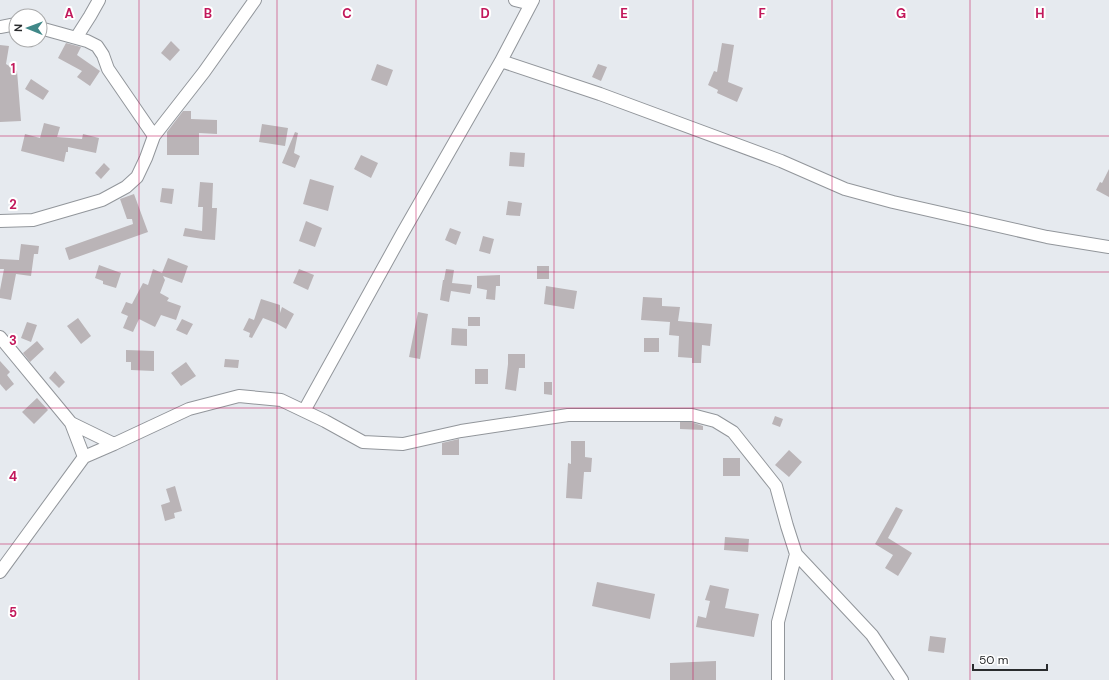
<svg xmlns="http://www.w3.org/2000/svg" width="1109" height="680" font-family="'DM Sans',sans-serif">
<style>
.building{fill:#bab4b7}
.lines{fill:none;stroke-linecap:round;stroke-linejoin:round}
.minor-casing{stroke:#92969b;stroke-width:14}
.minor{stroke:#fff;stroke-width:12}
.grid{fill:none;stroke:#c2185b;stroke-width:1;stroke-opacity:0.55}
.grid-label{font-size:13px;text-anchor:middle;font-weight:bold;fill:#c2185b;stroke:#fff;stroke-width:4;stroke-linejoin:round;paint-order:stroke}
</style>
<rect width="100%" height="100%" fill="#e6eaef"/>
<path class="building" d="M171,41L180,50L170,61L161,53Z
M66,43L81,47L77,55L100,71L90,86L77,77L82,71L58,58Z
M722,43L734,45L728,82L743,88L737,102L717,93L718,90L708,85L714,71L717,72Z
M0,45L9,46L6,64L17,71L21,121L0,122Z
M377,64L393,70L387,86L371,80Z
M598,64L607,67L601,81L592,77Z
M31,79L49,91L43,100L25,89Z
M183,111H191V119L217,120V134L199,133V155H167V132Z
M44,123L60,127L57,137L82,139L83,134L99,138L96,153L68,147V152H66L64,162L21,151L25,134L40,138Z
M262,124L288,128L285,146L259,142Z
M295,132L298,133L294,153L300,156L295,168L282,163Z
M510,152L525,153L524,167L509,166Z
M361,155L378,163L371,178L354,169Z
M104,163L110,169L101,179L95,173Z
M1109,169V197L1096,190L1100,182L1102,183Z
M310,179L334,186L328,211L303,204Z
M200,182L213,183L212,208H217L215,240L203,239L183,236L185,228L202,231L203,207H198Z
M162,188L174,189L172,204L160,202Z
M134,194L148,232L69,260L65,248L133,224L132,219H127L120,199Z
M508,201L522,203L520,216L506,215Z
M306,221L322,228L315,247L299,241Z
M450,228L461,232L456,245L445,240Z
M483,236L494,239L490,254L479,251Z
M21,244L39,246L38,254H34L31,276L16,274L11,300L0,298V290L4,269H0V259L19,260Z
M168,258L188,266L182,283L163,276L165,280L160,293L169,298L167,301L181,306L176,320L161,315L155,327L139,319L133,332L123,328L128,316L121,313L126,302L132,304L143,283L148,285L153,269L162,273Z
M99,265L121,273L116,288L103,284V281L95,278Z
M537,266H549V279H537Z
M299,269L314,275L308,290L293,283Z
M446,269L454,270L452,283L472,285L470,294L451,291L449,302L440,300L443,280H444Z
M500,275V286H496L495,300L486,299L487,290L477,288V276Z
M546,286L577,291L574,309L544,304Z
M643,297L662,298V306L680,307L678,321L712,324L710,346L702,345L701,363H692V358L678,357L679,336L669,335L670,322L641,320Z
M261,299L280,305V313L282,307L294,314L286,329L276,323L263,318L252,338L249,337L250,333L243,330L249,318L254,320Z
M418,312L428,314L420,359L409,357Z
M468,317H480V326H468Z
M78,318L91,336L81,344L67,326Z
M182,319L193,324L187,335L176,330Z
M27,322L37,325L31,342L21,338Z
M452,328L467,329V346L451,345Z
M644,338H659V352H644Z
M37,341L44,349L30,362L23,353Z
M126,350L154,351V371L131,370V362H126Z
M508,354H525V368H519L516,391L505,389L508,364Z
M225,359L239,360L238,368L224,367Z
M0,361L10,372L7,375L14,384L6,391L0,384Z
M186,362L196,376L181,386L171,373Z
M475,369H488V384H475Z
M55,371L65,382L59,388L49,378Z
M544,382H552V395L544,394Z
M37,398L48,410L34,424L22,412Z
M775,416L783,419L780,427L772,424Z
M680,422H691L703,426V430L680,429Z
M459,439V455H442V443Z
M571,441H585V457L592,458L591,472H584L582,499L566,498L568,463L571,464Z
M789,450L802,462L789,477L775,465Z
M723,458H740V476H723Z
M175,486L182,511L174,513L175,518L165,521L161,505L170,502L166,489Z
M896,507L903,510L888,538L912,553L898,576L885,568L893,555L875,544Z
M725,537L749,539L748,552L724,550Z
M597,582L655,594L650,619L592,606Z
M710,585L729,589L725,608L759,614L754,637L696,627L698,616L706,618L710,601L705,600Z
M930,636L946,638L944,653L928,651Z
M716,661V680H670V663Z"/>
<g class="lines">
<defs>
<path id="minor" d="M515,0L531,4
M0,27L16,24
M40,28L87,41L97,46L103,55L108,69L154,136
M76,38L90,16L99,0
M501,61L533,0
M0,221L33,220L102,200L126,187L137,177L146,158L154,136L204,72L255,0
M0,337L71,423L84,457L114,444L71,423
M304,411L402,234L501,61L600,94L781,161L845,189L893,202L1047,237L1109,247
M114,444L189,409L239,396L281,400L325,421L363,442L403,444L461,431L568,415H692L715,421L733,432L776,486L787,526L796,554L872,635L902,680
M0,572L84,457
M778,680V622L796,554"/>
</defs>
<use href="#minor" class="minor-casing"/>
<use href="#minor" class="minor"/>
</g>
<path class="grid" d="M139,0V680M277,0V680M416,0V680M554,0V680M693,0V680M832,0V680M970,0V680M0,136H1109M0,272H1109M0,408H1109M0,544H1109"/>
<g class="grid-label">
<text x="69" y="18">A</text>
<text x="208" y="18">B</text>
<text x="347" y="18">C</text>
<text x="485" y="18">D</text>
<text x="624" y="18">E</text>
<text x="762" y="18">F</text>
<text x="901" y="18">G</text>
<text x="1040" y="18">H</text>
<text x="13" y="73">1</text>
<text x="13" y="209">2</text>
<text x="13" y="345">3</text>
<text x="13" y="481">4</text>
<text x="13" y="617">5</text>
</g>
<g transform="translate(28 28) rotate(271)"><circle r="19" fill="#ffffff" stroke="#a9aaab"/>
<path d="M0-3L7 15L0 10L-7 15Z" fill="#408888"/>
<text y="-6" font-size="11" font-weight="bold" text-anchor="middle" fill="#292b2d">N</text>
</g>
<path d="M973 664v6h74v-6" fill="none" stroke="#292b2d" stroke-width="2"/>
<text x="979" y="664" font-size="12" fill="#292b2d" stroke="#ffffff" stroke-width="3" paint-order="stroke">50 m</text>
</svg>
